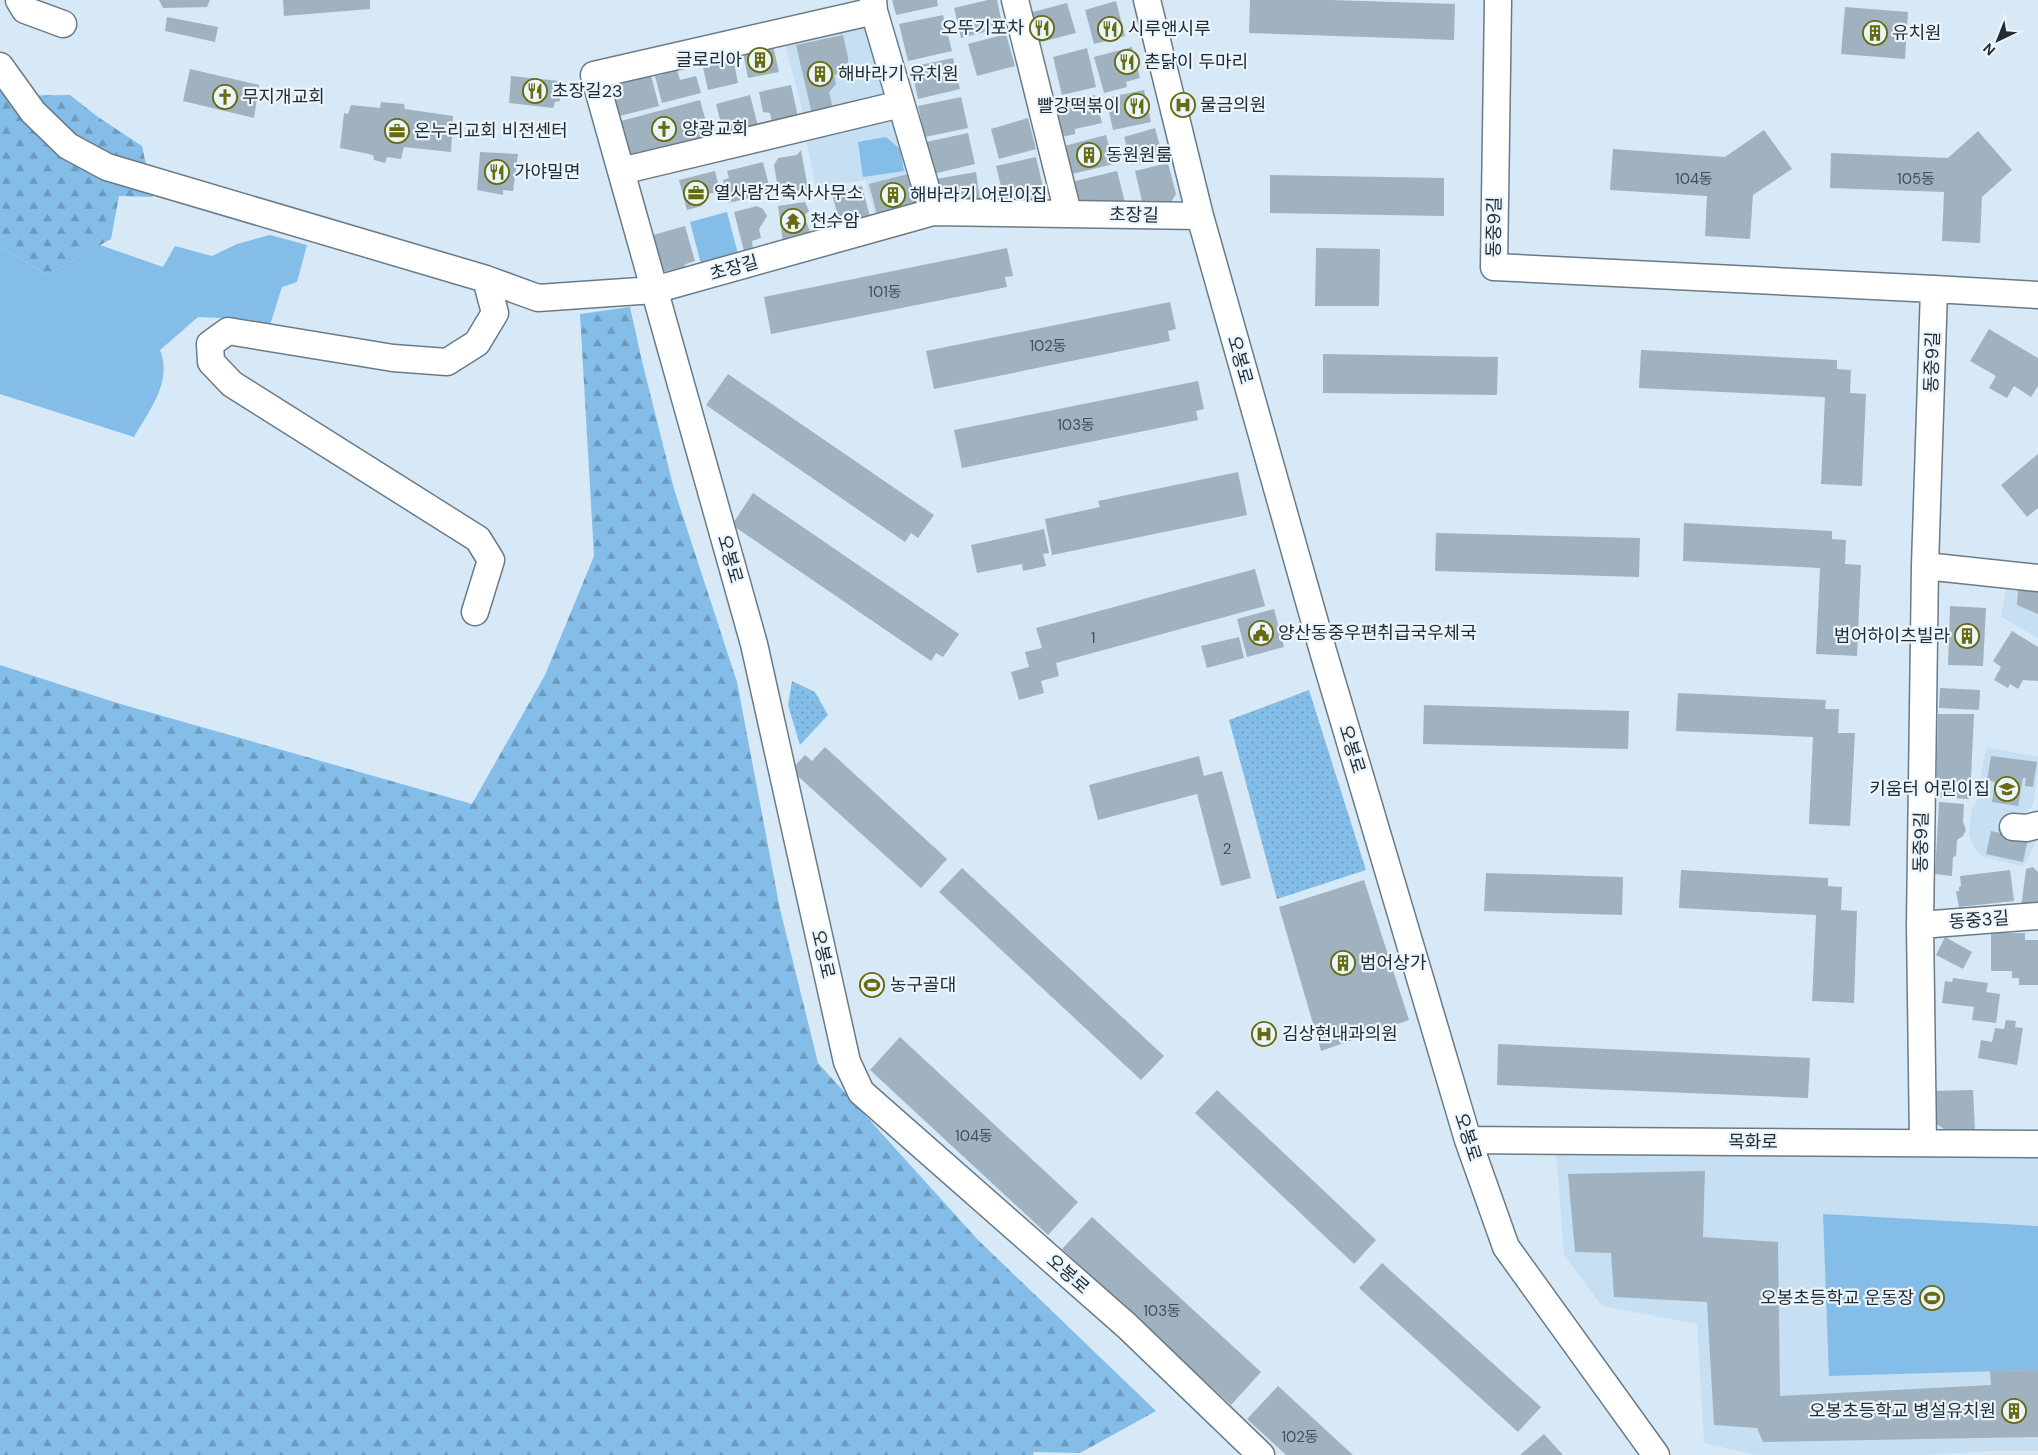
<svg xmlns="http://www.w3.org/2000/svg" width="2038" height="1455" font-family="'DM Sans','Noto Sans KR',sans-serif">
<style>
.built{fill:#c6dff2}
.green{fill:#83bde8}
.forest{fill:url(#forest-firs)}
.park{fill:url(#park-dots)}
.building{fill:#a0b2bf}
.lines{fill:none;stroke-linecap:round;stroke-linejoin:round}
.minor-casing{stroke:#6a7b87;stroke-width:29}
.minor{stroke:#fff;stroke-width:26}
.labels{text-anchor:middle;stroke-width:4.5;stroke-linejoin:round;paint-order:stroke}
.number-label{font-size:15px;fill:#444e54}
.poi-label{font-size:18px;fill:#252c31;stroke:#eaf5fe;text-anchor:start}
.street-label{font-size:18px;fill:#252c31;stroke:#eaf5fe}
</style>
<defs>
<pattern id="forest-firs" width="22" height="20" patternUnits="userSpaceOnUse" patternTransform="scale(1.25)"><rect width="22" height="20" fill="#83bde8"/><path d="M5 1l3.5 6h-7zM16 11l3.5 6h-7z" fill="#6b9abd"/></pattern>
<pattern id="park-dots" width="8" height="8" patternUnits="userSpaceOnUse" patternTransform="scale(1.25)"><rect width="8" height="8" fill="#83bde8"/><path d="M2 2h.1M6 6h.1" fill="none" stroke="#6b9abd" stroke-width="1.8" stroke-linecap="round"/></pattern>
</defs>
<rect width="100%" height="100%" fill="#d7e9f7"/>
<path class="built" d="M871,14L894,101L806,124L783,37Z
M899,109L928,211L878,225L865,180L816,188L805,134Z
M2007,583L2038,586V638L2001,617Z
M1986,747L2038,757V773L2033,805L2023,814L2038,836L2028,859L2023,866L1983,857L1974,848L1969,834L1971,813L1973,805L1976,804Z
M1556,1151L2038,1157V1451H1990L1923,1455H1756L1704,1443L1697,1324L1602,1306L1564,1255Z"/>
<path class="green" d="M886,137L900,149L904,171L863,177L858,142Z
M727,212L738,254L701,264L690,222Z
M270,235L307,245L297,282L282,287L270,325L242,319L198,317L160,350C173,381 149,411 134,437L0,394V246L47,275L100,245L163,267L175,246L212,256L237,244Z
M1823,1214L2038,1226V1370L1829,1376Z"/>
<path class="forest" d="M0,89L6,96L70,95L98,117L142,146L153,197L119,196L111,239L47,275L0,246Z
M630,307L641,357L674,489L737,682L780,909L818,1063L978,1240L1156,1411L1080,1453L1034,1452L1033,1455H0V665L117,703L472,804L545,675L594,556L580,314Z"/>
<path class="park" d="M792,681L815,692L828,715L800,745L788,705Z
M1309,690L1366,870L1277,899L1229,720Z"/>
<path class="building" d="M159,0H210L207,7L163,8Z
M283,0H370V9L284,16Z
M892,0H937L938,6L896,15Z
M988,0H997L1002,23L996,24V29L961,38L954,8Z
M1250,0H1331L1455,4L1454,40L1249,33Z
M1116,1L1125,36L1094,44L1085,10Z
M1067,3L1076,33L1037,43L1029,13Z
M1845,7L1908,12L1905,59L1841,54Z
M943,15L952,51L908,61L899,24Z
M167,17L218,27L215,42L165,31Z
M1006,34L1015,66L977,76L968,44Z
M843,35L848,57V65L841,73L834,75L836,84L829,92L833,109L812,114L796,45Z
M772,41L779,72L748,78L742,47Z
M1132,47L1140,78L1126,82L1127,87L1104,93L1094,57Z
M1087,48L1096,87L1062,95L1053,57Z
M732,52L738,83L708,90L701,58Z
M953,58L960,89L918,99L911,67Z
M675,63L680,80L696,76L701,93L662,103L655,76L662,75L660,67Z
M649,68L659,106L616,117L608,87L614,77Z
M190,69L259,85L254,118L183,101Z
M511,76L560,81V101L555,102L553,108L509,103Z
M791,85L799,121L773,127L770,113L763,112L759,92Z
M1144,90L1151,122L1113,130L1106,98Z
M750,95L759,130L725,139L716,104Z
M1095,95L1102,123L1075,129V134L1062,137L1054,105Z
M961,97L968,128L925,137L918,106Z
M700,100L710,137L626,159L617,122Z
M381,102L404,104L405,109L453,116L451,152L404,147L401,159L387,157L385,163L374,160L373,155L340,148L344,113L348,114L351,105L380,108Z
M1028,118L1036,149L999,159L991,129Z
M1155,128L1163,157L1132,165L1124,137Z
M1764,130L1792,169L1753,195L1750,239L1705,236L1707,196L1610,190L1613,149L1725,157Z
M1978,131L2012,170L1982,197L1980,243L1942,241L1944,192L1830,188L1831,153L1948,158Z
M968,133L975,164L933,174L926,142Z
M1106,135L1114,164L1072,174L1064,146Z
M801,150L808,189L779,195L774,165L778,158L797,155Z
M480,152L518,154L513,191L503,190V195L477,190Z
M1036,157L1044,191L1042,197L1035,203L1005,202L996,166Z
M763,162L771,193L728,203L723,180L729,178L727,171Z
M1168,163L1176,194L1170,204L1144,210L1135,171Z
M715,171L720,191L700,196L702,206L687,210L679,180Z
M1117,171L1127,210L1077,204L1071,182Z
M976,172L980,200L950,205L939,196L936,179Z
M908,174L916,206L879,222L869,184Z
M1270,175L1444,178V216L1270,213Z
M862,186L872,225L840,226L832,193Z
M805,202L809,211L804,216L810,232L806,235L794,236L792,241L783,242L778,206Z
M757,206L763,209L767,216L759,229L761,238L752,241L753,248L744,251L734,212Z
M685,226L695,261L686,264L683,267L663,272L654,267L646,237Z
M1007,248L1013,276L1005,277L1007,287L771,334L764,297Z
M1316,248L1380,249L1379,306H1315Z
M1170,302L1176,329L1168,331L1170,341L934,389L926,351Z
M1989,329L2038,358V386L2031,397L2014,386L2007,398L1989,388L1996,376L1970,361Z
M1641,350L1837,360V369L1851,370L1850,393L1866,394L1862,486L1821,484L1825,397L1639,388Z
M1323,354L1498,357L1497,395L1323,393Z
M728,374L934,515L918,538L911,533L905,542L706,405Z
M1198,381L1204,409L1196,411L1198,420L962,468L954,430Z
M2038,454V508L2027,517L2001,485Z
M1238,472L1247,515L1052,555L1045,519L1100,507L1098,501Z
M753,493L959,634L943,657L936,653L931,661L732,525Z
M1684,523L1832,531V539L1846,540L1845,564L1861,565L1857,656L1816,654L1820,568L1683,561Z
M1044,529L1049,553L1043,554L1046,566L1023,571L1022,564L977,573L971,545Z
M1436,533L1640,538L1639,577L1435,571Z
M1255,569L1265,606L1056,663L1059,676L1041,681L1044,693L1019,700L1011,672L1029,667L1025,652L1042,648L1036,628Z
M2018,590L2038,591V614L2017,605Z
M1950,606L1986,608L1983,666L1948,665Z
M1274,609L1284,647L1247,657L1237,619Z
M2012,631L2038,647V681L2023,680L2018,689L2010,684L2008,688L1994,680L2001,667L1993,661Z
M1239,637L1244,658L1207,668L1201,646Z
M1940,688L1980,690L1979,710L1939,708Z
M1678,693L1826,700L1825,709H1839L1838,733H1855L1850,826L1809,824L1813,737L1676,731Z
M1424,705L1629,711L1628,749L1423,744Z
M1938,714H1974L1970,799L1936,797Z
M825,747L947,859L921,888L791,770L805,755L812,761Z
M1199,756L1204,776L1222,771L1251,878L1221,886L1197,794L1098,820L1089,785Z
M1991,756L2037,762L2033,787L2025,786L2026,778H2023L2018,806L1992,802L1995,782L1987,780Z
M1939,802L1964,804L1963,822L1966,830L1963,836L1957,840L1956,856L1953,857L1952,876L1935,874Z
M1991,831L2028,839L2023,862L1986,854Z
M2033,867L2038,872V905L2021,908L2026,869Z
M962,868L1164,1056L1141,1080L939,892Z
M1681,870L1828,878V886L1842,887L1841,910L1857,911L1854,1003L1812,1001L1816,915L1679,908Z
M2010,870L2014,901L1959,907L1956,891H1959V887L1961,886L1960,876Z
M1486,873L1623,877L1622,915L1484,911Z
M1364,880L1409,1020L1321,1051L1279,907Z
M1991,933H2025V940H2038V985H2019V978H2012V971H1991Z
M1945,937L1972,952L1963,969L1936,955Z
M1953,978L1988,983L1986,992L2000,994L1996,1023L1972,1020L1974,1007L1942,1003L1945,981L1952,982Z
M2006,1020L2016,1021L2015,1027L2023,1028L2017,1065L1978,1058L1981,1040L1992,1042L1995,1028L2004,1029Z
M900,1037L1078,1202L1048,1235L870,1070Z
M1498,1044L1810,1058L1808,1098L1497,1085Z
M1217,1090L1376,1240L1354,1264L1195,1113Z
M1973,1090L1975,1131L1948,1132L1931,1120L1930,1091Z
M1705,1171L1703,1237L1778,1242L1780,1396L1991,1385L1990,1371L2038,1370V1437L1763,1442L1757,1428L1714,1425L1707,1302L1614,1297L1611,1253L1575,1252L1568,1174Z
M1092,1217L1261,1372L1231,1405L1062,1249Z
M1382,1263L1541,1407L1518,1432L1359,1288Z
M1278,1386L1353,1455H1286L1247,1419Z
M1544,1434L1563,1455H1520Z"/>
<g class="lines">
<defs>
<path id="minor" d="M19,0L25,10L63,24
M873,0L874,11L933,212
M1015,0L1068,213
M1147,0L1200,216L1323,651L1468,1140L1506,1247L1656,1455
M1498,0L1494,267L1934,289L1925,566L1920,925L1923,1143
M874,11L594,75L754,644L847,1062L861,1092L1127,1326L1261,1455
M0,66L33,112L68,146L107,167L486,279L538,298L654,290L933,212L1200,216
M621,171L901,104
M1934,289L2038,295
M1925,566L2038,578
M475,612L491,560L478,539L232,384L211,362L210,344L228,331L393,358L447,362L477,343L495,313L486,279
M2013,827L2027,828L2038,825
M1920,925L2038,916
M1468,1140L2038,1144"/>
</defs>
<use href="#minor" class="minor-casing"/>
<use href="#minor" class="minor"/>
</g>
<defs>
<symbol id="restaurant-ring" viewBox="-11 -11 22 22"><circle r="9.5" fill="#eaf5fe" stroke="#676b0d" stroke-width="1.5"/><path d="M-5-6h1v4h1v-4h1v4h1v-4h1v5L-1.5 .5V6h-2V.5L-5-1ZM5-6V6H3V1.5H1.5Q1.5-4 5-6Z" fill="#676b0d"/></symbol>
<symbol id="building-ring" viewBox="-11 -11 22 22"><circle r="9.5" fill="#eaf5fe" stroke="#676b0d" stroke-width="1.5"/><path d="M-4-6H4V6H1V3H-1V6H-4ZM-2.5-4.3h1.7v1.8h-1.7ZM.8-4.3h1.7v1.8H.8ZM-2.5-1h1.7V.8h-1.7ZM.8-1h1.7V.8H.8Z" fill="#676b0d"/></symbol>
<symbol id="church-ring" viewBox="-11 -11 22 22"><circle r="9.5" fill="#eaf5fe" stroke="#676b0d" stroke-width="1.5"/><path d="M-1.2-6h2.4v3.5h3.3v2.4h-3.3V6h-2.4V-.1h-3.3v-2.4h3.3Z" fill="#676b0d"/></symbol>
<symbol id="hospital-ring" viewBox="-11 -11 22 22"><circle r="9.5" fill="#eaf5fe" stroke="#676b0d" stroke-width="1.5"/><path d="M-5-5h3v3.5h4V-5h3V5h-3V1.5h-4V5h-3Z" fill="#676b0d"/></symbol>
<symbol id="office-ring" viewBox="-11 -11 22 22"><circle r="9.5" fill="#eaf5fe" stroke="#676b0d" stroke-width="1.5"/><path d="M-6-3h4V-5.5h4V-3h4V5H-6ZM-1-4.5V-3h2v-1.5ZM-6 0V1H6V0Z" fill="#676b0d"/></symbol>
<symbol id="temple-ring" viewBox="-11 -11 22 22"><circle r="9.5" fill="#eaf5fe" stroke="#676b0d" stroke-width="1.5"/><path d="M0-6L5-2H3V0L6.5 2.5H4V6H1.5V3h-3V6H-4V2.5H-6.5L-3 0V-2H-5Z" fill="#676b0d"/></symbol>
<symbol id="civic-ring" viewBox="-11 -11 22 22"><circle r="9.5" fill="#eaf5fe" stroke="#676b0d" stroke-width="1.5"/><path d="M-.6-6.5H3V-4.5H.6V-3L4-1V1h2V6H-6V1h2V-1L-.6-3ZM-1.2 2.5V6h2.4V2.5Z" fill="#676b0d"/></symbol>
<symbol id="school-ring" viewBox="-11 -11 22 22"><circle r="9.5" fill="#eaf5fe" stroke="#676b0d" stroke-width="1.5"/><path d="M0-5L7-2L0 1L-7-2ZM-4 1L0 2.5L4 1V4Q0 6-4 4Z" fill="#676b0d"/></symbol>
<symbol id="stadium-ring" viewBox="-11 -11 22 22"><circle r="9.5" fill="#eaf5fe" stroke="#676b0d" stroke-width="1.5"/><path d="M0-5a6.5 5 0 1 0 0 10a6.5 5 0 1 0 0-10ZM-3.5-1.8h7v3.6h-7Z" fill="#676b0d"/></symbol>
</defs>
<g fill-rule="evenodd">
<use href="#restaurant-ring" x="1028" y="14" width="28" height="28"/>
<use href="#restaurant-ring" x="1096" y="15" width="28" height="28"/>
<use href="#building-ring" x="1861" y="19" width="28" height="28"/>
<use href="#building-ring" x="746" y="46" width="28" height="28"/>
<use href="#restaurant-ring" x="1113" y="48" width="28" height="28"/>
<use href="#building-ring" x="806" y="60" width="28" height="28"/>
<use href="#restaurant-ring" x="521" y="77" width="28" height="28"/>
<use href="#church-ring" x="211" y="83" width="28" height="28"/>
<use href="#hospital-ring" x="1169" y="91" width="28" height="28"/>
<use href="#restaurant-ring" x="1123" y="92" width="28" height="28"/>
<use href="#church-ring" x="650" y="115" width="28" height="28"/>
<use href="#office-ring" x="383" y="117" width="28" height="28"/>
<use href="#building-ring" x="1075" y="141" width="28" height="28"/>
<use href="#restaurant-ring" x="483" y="158" width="28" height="28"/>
<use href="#office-ring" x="682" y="179" width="28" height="28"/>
<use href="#building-ring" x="879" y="181" width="28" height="28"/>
<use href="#temple-ring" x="779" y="207" width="28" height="28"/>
<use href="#civic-ring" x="1247" y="619" width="28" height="28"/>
<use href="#building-ring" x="1953" y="622" width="28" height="28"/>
<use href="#school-ring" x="1993" y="775" width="28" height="28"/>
<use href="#building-ring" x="1329" y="949" width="28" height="28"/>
<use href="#stadium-ring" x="858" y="971" width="28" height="28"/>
<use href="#hospital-ring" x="1250" y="1020" width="28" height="28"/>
<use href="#stadium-ring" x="1918" y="1284" width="28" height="28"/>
<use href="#building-ring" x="2000" y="1397" width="28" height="28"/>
</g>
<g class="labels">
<g class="number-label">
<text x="1694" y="184">104동</text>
<text x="1916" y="184">105동</text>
<text x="885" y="297">101동</text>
<text x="1048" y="351">102동</text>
<text x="1076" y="430">103동</text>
<text x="1093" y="643">1</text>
<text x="1227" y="854">2</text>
<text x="974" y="1141">104동</text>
<text x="1162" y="1316">103동</text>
<text x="1300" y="1442">102동</text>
</g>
<g class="poi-label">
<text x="1024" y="34" text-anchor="end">오뚜기포차</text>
<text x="1128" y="35">시루앤시루</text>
<text x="1892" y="39">유치원</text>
<text x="742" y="66" text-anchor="end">글로리아</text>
<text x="1144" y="68">촌닭이 두마리</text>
<text x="838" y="80">해바라기 유치원</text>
<text x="552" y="97">초장길23</text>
<text x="242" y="103">무지개교회</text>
<text x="1200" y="111">물금의원</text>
<text x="1120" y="112" text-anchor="end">빨강떡볶이</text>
<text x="682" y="135">양광교회</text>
<text x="414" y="137">온누리교회 비전센터</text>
<text x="1106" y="161">동원원룸</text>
<text x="514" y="178">가야밀면</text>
<text x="714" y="199">열사람건축사사무소</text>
<text x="910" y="201">해바라기 어린이집</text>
<text x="810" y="227">천수암</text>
<text x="1278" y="639">양산동중우편취급국우체국</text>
<text x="1950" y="642" text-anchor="end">범어하이츠빌라</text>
<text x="1990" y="795" text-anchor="end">키움터 어린이집</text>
<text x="1360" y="969">범어상가</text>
<text x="890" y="991">농구골대</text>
<text x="1282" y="1040">김상현내과의원</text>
<text x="1914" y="1304" text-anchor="end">오봉초등학교 운동장</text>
<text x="1996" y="1417" text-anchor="end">오봉초등학교 병설유치원</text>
</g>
<g class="street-label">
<text transform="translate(1134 215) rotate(1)" y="6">초장길</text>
<text transform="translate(1494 227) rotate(-89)" y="6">동중9길</text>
<text transform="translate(734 268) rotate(-16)" y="6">초장길</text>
<text transform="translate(1240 360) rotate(74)" y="6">오봉로</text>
<text transform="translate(1932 362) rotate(-88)" y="6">동중9길</text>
<text transform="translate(730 559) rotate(74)" y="6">오봉로</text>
<text transform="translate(1352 749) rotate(73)" y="6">오봉로</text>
<text transform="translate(1921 842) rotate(-89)" y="6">동중9길</text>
<text transform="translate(1979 920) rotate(-4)" y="6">동중3길</text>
<text transform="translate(823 954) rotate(77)" y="6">오봉로</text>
<text transform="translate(1468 1137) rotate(72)" y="6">오봉로</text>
<text x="1753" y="1148">목화로</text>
<text transform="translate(1068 1274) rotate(41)" y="6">오봉로</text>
</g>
</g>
<g transform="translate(1998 40) rotate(223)" stroke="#eaf5fe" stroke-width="4" paint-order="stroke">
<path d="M0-4L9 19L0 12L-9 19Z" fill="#252c31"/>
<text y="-8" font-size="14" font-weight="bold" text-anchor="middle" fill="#252c31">N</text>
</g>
</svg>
